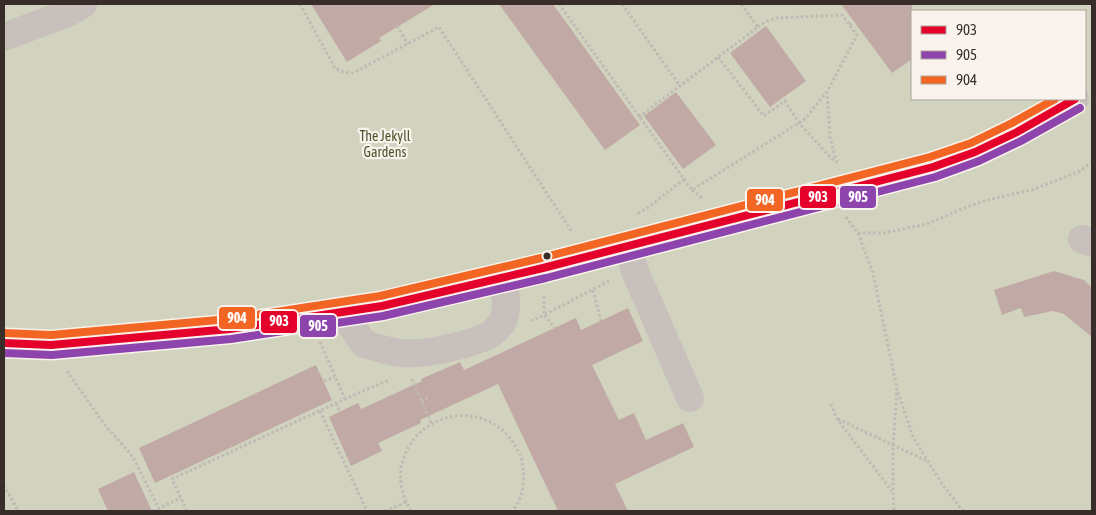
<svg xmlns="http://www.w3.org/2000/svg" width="1096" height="515" font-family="'Asap Condensed',sans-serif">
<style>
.green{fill:#d1d3be;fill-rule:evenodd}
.building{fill:#c1aaa5}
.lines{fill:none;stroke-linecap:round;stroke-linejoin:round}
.path{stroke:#c0b9b5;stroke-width:3;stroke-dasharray:2.5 2.5;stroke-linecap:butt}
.minor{stroke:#c8c0bc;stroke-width:28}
.path-bridge{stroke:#c0b9b5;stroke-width:3;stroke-dasharray:2.5 2.5;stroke-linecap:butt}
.bus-1-casing{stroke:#faf2ec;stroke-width:11}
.bus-2-casing{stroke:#faf2ec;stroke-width:11}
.bus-3-casing{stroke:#faf2ec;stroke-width:11}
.bus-1{stroke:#e4002b;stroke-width:8}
.bus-2{stroke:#8e44ad;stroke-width:8}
.bus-3{stroke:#f26522;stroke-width:8}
.bus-dot{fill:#392d2a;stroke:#faf2ec;stroke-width:2}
.labels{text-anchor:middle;stroke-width:4.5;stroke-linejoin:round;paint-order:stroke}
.park-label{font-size:14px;fill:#4c572e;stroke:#faf2ec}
.line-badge{stroke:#faf2ec;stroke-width:2}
.badge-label{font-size:14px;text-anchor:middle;font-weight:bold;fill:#fff}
</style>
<rect width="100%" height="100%" fill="#eee8e4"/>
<path class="green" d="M4,4H1092V511H4ZM912,11H1085V99H912Z"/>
<path class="building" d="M311,4H435L379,38L381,41L347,62Z
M499,4H553L640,125L605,150Z
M841,4H912V59L892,73Z
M766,26L806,81L770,107L730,53Z
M676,92L716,145L683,169L644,116Z
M1054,271L1084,280L1092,288V337L1064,314L1053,311L1024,317L1021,308L1002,315L994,290Z
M628,308L643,341L592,365L619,420L634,413L646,440L683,423L694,447L615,484L628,511H558L498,384L420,420L421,423L378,443L382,451L351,466L329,417L358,403L361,409L422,381L421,379L460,362L464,370L576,318L581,330Z
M316,365L332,400L155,483L139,448Z
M134,472L152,511H108L98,489Z"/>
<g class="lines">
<path class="path" d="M300,4L335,68L343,72L353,73L439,27L572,232
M559,4L684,179L649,207L637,214
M622,4L680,86
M850,25L854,22
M397,26L408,44
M758,27L767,21L777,18L842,15L857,35L827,92L830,137L837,164
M718,57L764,116L785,101L799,123L835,162
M639,117L758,27L741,4
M684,179L692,190L799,123L806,118L826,93
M692,190L702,198
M846,217L858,233L873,273L897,389L893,446V492L894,511
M858,233H884L927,224L964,208L987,200L1035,189L1080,171L1092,162
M593,290L601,321
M544,296V315L611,280
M531,321L544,315L555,328
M320,342L345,399
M67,371L104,424L133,457L160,511
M412,379L431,423
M324,381L335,377
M898,392L913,437L942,484L963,511
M421,401L429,397
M336,403L340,412
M831,404L837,419L892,491
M320,411L367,511
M838,419L929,462
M4,485L18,511
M187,511L172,479L345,399L389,380
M385,511L406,502
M411,511C401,494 397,476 404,457C422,408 489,400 515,446C517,450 520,453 521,456C522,460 522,464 523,468C524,477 524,489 520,498C519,502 515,507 513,511"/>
<path class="minor" d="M4,37L68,13L83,4
M1082,239L1092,243
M628,246L634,269L690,398
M342,312L364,344C376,347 389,352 401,353C421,356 474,344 491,334C495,331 499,326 502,323C509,310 505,291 504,277
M4,343L51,345L230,329L382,306L467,286L543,268L730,219L933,167L975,152L1017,132L1075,99"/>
<path class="path-bridge" d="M153,511L181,498"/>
<defs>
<path id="bus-1" d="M4,343L51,345L230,329L382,306L543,268L933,167L975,152L1017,132L1075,99"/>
<path id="bus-2" d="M4,353L52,355L231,339L383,316L546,278L935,177L979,161L1021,141L1080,108"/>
<path id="bus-3" d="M4,333L51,335L229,319L380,296L541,258L930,157L971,143L1012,123L1055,99"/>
</defs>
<use href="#bus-1" class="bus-1-casing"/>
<use href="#bus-2" class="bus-2-casing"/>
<use href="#bus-3" class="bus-3-casing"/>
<use href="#bus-1" class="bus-1"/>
<use href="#bus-2" class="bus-2"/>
<use href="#bus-3" class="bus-3"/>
</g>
<circle class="bus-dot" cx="547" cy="256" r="4.5"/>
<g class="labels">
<g class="park-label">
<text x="385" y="141">The Jekyll<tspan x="385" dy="16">Gardens</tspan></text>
</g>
</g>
<g class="line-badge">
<rect x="799" y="185" width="38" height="24" rx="5" fill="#e4002b"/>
<rect x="839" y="185" width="38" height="24" rx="5" fill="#8e44ad"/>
<rect x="746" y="188" width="38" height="24" rx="5" fill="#f26522"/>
<rect x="218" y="306" width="38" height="24" rx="5" fill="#f26522"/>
<rect x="260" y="310" width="38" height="24" rx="5" fill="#e4002b"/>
<rect x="299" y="314" width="38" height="24" rx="5" fill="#8e44ad"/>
</g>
<g class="badge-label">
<text x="818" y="202">903</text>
<text x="858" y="202">905</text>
<text x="765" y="205">904</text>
<text x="237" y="323">904</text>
<text x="279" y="326">903</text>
<text x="318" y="331">905</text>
</g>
<rect width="1096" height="515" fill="none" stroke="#392d2a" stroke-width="10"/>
<rect x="911" y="10" width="175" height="90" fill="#faf2ec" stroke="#ada39e"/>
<rect x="921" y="26" width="25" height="8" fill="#e4002b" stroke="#ada39e"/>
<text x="956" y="35" font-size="15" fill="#392d2a">903</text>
<rect x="921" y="51" width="25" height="8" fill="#8e44ad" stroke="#ada39e"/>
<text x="956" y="60" font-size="15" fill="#392d2a">905</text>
<rect x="921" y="76" width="25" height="8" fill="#f26522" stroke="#ada39e"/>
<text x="956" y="85" font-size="15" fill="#392d2a">904</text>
</svg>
